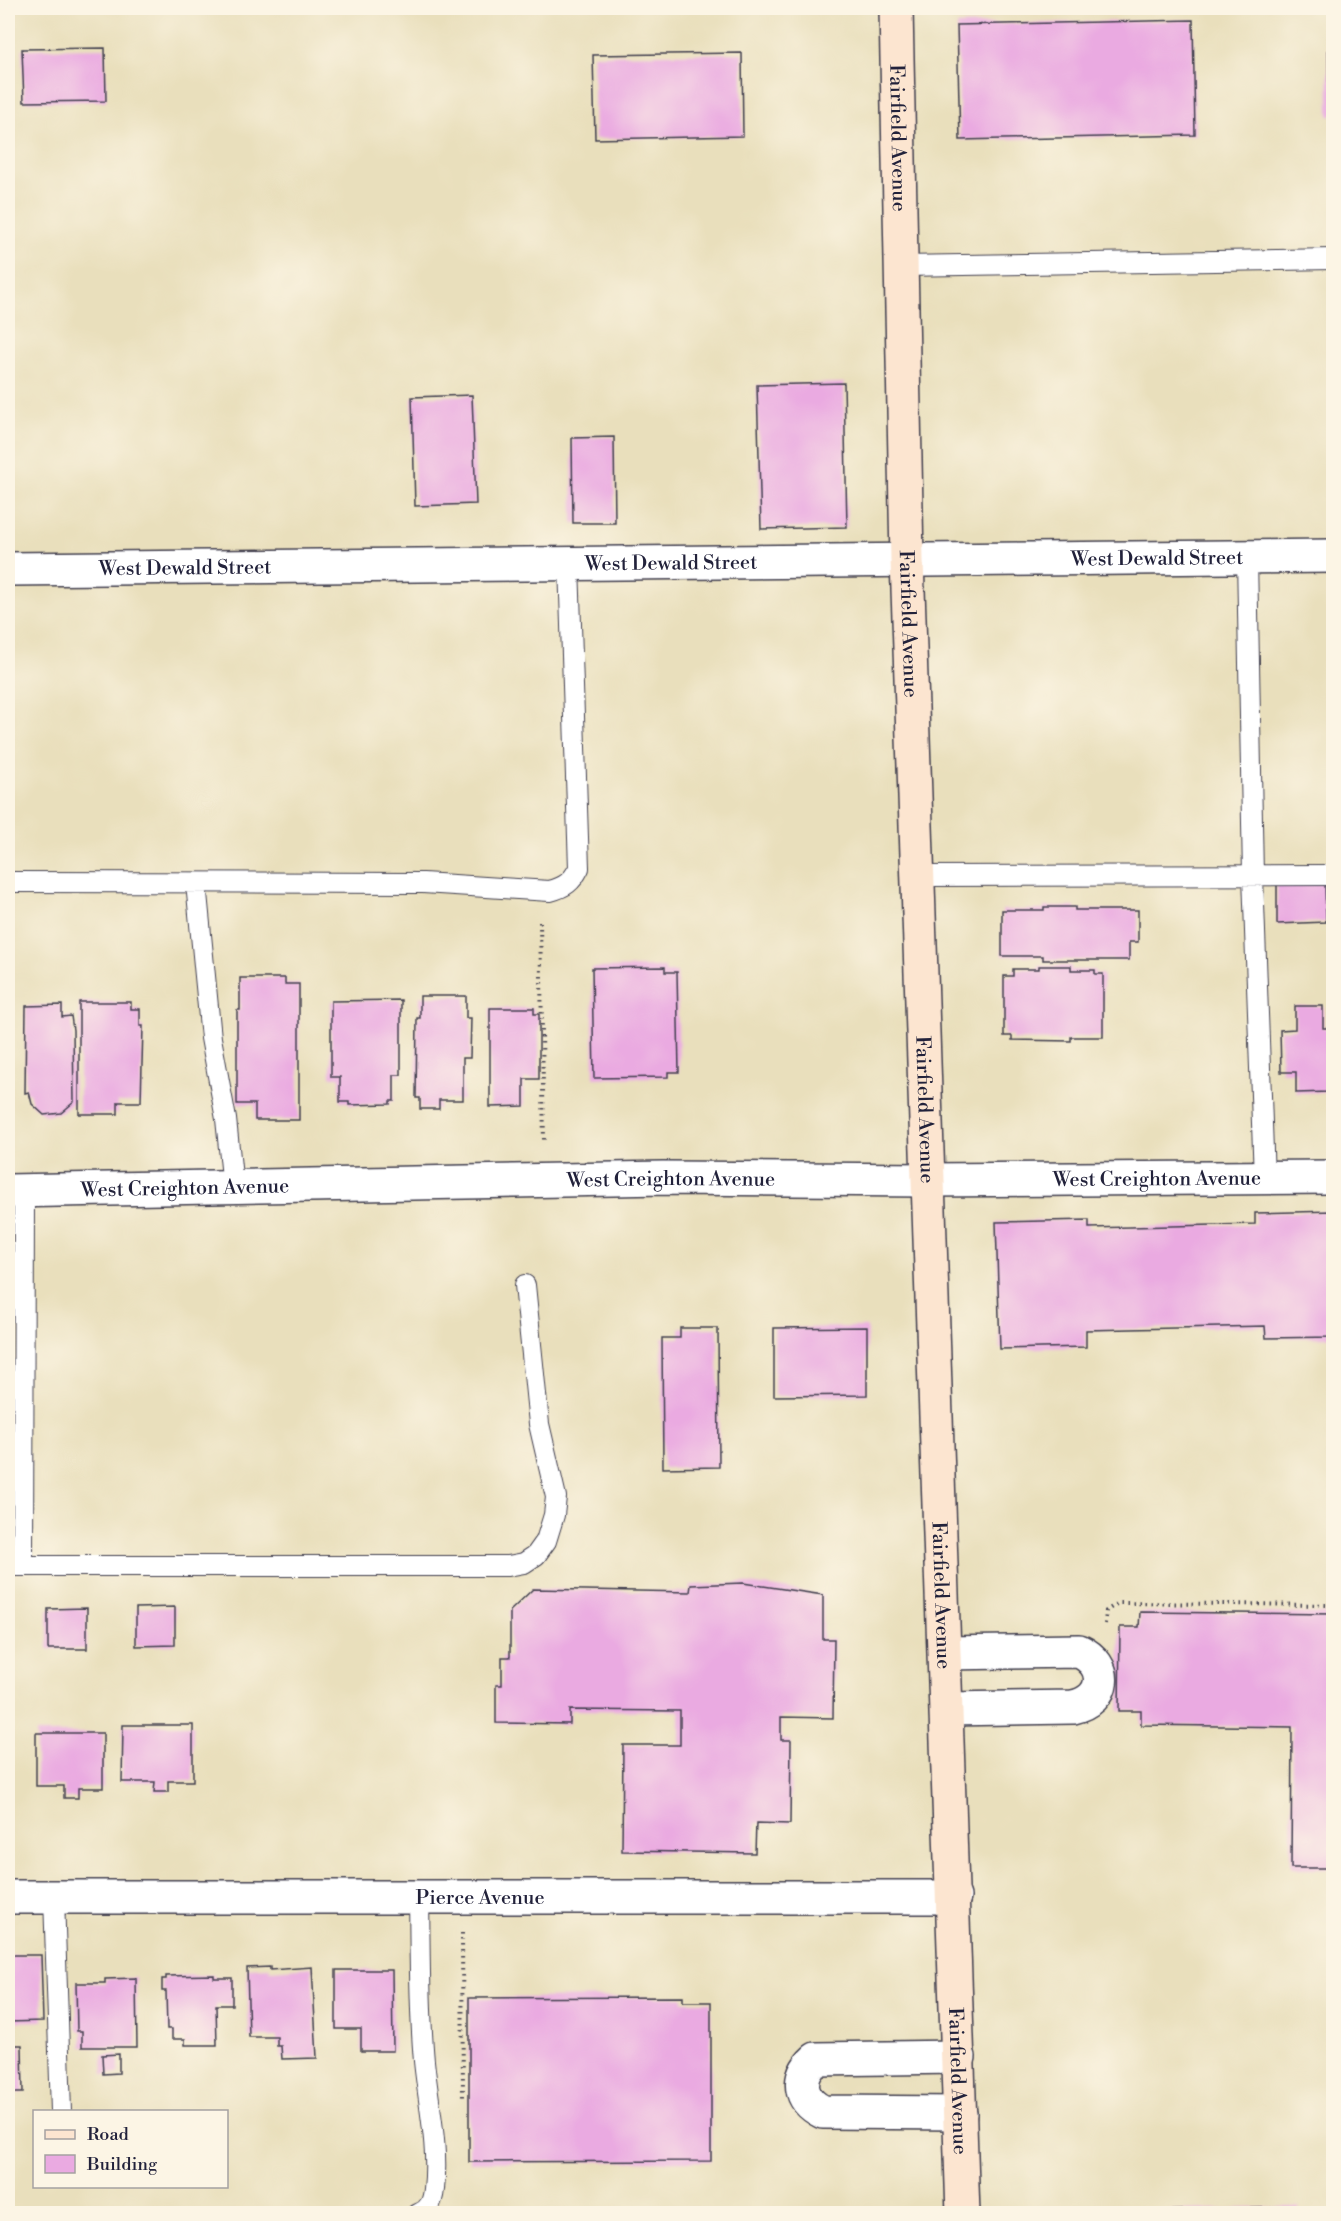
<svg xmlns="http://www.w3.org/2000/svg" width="1341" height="2221" font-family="'Libre Bodoni',serif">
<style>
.building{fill:#eaaae1}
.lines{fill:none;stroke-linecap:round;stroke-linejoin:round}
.lane-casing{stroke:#403e4e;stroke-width:22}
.street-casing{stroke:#403e4e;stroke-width:36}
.secondary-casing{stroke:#403e4e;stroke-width:36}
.path{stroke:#403e4e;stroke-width:4;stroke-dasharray:1.5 4.5;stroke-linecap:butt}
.lane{stroke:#fff;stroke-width:20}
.street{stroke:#fff;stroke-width:33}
.secondary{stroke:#fce5d0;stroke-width:33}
.labels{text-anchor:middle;stroke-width:4.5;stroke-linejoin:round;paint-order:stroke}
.street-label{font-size:20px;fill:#22223b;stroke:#fcf5e5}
</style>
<rect width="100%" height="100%" fill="#fcf5e5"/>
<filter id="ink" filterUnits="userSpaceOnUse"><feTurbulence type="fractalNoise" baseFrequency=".0167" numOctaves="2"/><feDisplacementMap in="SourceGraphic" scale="12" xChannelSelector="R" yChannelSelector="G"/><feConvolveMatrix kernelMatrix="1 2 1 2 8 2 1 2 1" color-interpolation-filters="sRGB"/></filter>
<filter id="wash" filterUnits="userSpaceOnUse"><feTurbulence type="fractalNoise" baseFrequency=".008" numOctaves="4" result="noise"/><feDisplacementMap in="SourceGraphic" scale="24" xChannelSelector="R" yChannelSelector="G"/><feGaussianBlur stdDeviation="1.35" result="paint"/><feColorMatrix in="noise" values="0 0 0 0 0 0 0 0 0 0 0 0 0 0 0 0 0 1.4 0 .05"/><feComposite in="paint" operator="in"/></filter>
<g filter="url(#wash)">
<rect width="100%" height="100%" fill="#e9dfbc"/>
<g id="blocks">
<path class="building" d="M1193,20L1195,135L960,140L957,25Z
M1328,40H1334V116H1329Z
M105,48L106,101L24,102L22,49Z
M742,53L743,136L595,139L593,55Z
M844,383L847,527L761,529L757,385Z
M472,395L476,504L415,506L412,397Z
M614,437L615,523H573L572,438Z
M1325,882L1326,922L1277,924V883Z
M1044,907H1075V910H1138V942H1129V960H1043V956H1002V910H1044Z
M1039,966H1071V970H1095V974H1103V1037H1071V1041L1012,1040V1036H1004V976H1013V969H1039Z
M665,967V972H677L679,1072H668V1077L594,1078L592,968Z
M240,978H285V984H299V1120H255V1104H237V1010H240Z
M420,996H466V1018H471L470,1058H463V1100H439V1109H420V1098H416L417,1018H420Z
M401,1000V1075H394V1101H390V1104L349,1105V1102H340V1077H331V1001Z
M79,1002H131V1009H140V1026H143L141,1102H118V1114H79Z
M62,1005V1017L71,1016L73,1030L74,1102L61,1113L44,1115L32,1104L29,1092L25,1093L26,1006Z
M1295,1006H1323V1028H1334V1065H1328L1329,1092L1296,1093V1072H1281L1280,1030L1295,1029Z
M490,1008H534V1014H539V1079H524V1106L490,1107Z
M1334,1211V1337L1266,1338L1265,1326L1086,1330V1347L1000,1349L996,1222L1089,1220V1228L1255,1224V1213Z
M867,1327V1395L774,1396V1328Z
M680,1328H718L719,1467L663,1468L662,1338H680Z
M743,1583L823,1595V1639H834L833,1718L781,1717V1740H791L790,1824L756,1823L755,1853L622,1851L623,1745H680V1711L570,1710V1724L496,1723V1685H502V1657H510V1611L533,1589L690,1592L691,1585Z
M175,1607V1645L136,1646V1608Z
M87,1608V1649H48V1609Z
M1140,1612L1334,1614V1868H1291L1292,1727L1141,1725V1711H1119L1120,1627H1139Z
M123,1725H193V1781H168V1792H154L155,1782H122Z
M36,1733H103V1788H78V1798H64V1786H36Z
M8,1955H41L43,2021L8,2022Z
M270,1967V1970L312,1967L317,2058L282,2059L281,2046H277V2037H249L247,1968Z
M336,1970H392L393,2051H361V2029H336Z
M214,1975V1978H232V2005H216L217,2045H185V2039H172V2029H167L166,1991H162V1979H166V1976Z
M136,1978L137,2047H82V2031H77L76,1983H105V1979Z
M683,1997V2002H711V2161L469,2162V1998Z
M8,2045H22L23,2093H8Z
M119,2054V2073L103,2074L102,2055Z
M1299,2207V2214H1157V2211Z"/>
</g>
</g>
<g filter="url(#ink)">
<use href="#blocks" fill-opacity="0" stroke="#403e4e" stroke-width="1.5"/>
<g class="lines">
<defs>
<path id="lane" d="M901,266L1334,259
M1247,557L1253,876L1264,1178
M918,876L1334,875
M8,882L423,883L550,891C565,887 572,882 579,868L569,564
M196,883L211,1038L226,1119L233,1187
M8,1566H508L524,1563L536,1555L546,1541L554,1515L556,1497L539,1424L525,1285
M23,1566L24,1191
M54,1897L61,2112
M418,2214C430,2210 433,2200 434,2189C439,2147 428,2102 424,2061C419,2007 420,1951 419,1897"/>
<g id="street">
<path id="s1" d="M8,569L1334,556"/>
<path id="s2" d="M8,1191L663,1178L929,1180L1334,1177"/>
<path d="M946,1653L1079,1651C1110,1665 1107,1700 1073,1707L948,1709"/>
<path id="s3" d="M8,1897H954"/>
<path d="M959,2057L816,2059C796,2077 798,2100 823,2112L960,2113"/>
</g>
<g id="secondary">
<path id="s4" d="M896,8L907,560L963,2214"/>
</g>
</defs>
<use href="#lane" class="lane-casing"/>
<use href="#street" class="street-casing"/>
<use href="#secondary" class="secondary-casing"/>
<path class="path" d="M540,922L544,1142
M1105,1624L1106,1611L1118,1603L1334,1605
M462,1933L463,2100"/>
<use href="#lane" class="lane"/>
<use href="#street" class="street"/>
<use href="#secondary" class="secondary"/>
</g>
</g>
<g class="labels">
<g class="street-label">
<text dy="7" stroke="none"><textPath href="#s4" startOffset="130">Fairfield Avenue</textPath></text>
<text dy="7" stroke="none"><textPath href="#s1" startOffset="1149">West Dewald Street</textPath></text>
<text dy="7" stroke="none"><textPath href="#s1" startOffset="663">West Dewald Street</textPath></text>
<text dy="7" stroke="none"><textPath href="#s1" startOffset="177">West Dewald Street</textPath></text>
<text dy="7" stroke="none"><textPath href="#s4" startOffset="616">Fairfield Avenue</textPath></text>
<text dy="7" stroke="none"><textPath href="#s4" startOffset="1102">Fairfield Avenue</textPath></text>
<text dy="7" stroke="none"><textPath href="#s2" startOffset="1149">West Creighton Avenue</textPath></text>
<text dy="7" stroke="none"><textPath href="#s2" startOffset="663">West Creighton Avenue</textPath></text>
<text dy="7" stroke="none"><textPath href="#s2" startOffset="177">West Creighton Avenue</textPath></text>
<text dy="7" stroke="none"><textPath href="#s4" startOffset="1588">Fairfield Avenue</textPath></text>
<text dy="7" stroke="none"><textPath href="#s3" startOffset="472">Pierce Avenue</textPath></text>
<text dy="7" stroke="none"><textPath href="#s4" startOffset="2074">Fairfield Avenue</textPath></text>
</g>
</g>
<rect width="1341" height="2221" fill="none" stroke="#fcf5e5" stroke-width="30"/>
<rect x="33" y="2110" width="195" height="78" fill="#fcf5e5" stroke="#a5a1a1" stroke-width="1.5"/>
<rect x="45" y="2130" width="30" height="9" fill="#fce5d0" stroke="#a5a1a1" stroke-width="1.5"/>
<text x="87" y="2140" font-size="18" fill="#22223b">Road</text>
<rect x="45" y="2155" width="30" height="18" fill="#eaaae1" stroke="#a5a1a1" stroke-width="1.5"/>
<text x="87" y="2170" font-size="18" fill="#22223b">Building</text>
</svg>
